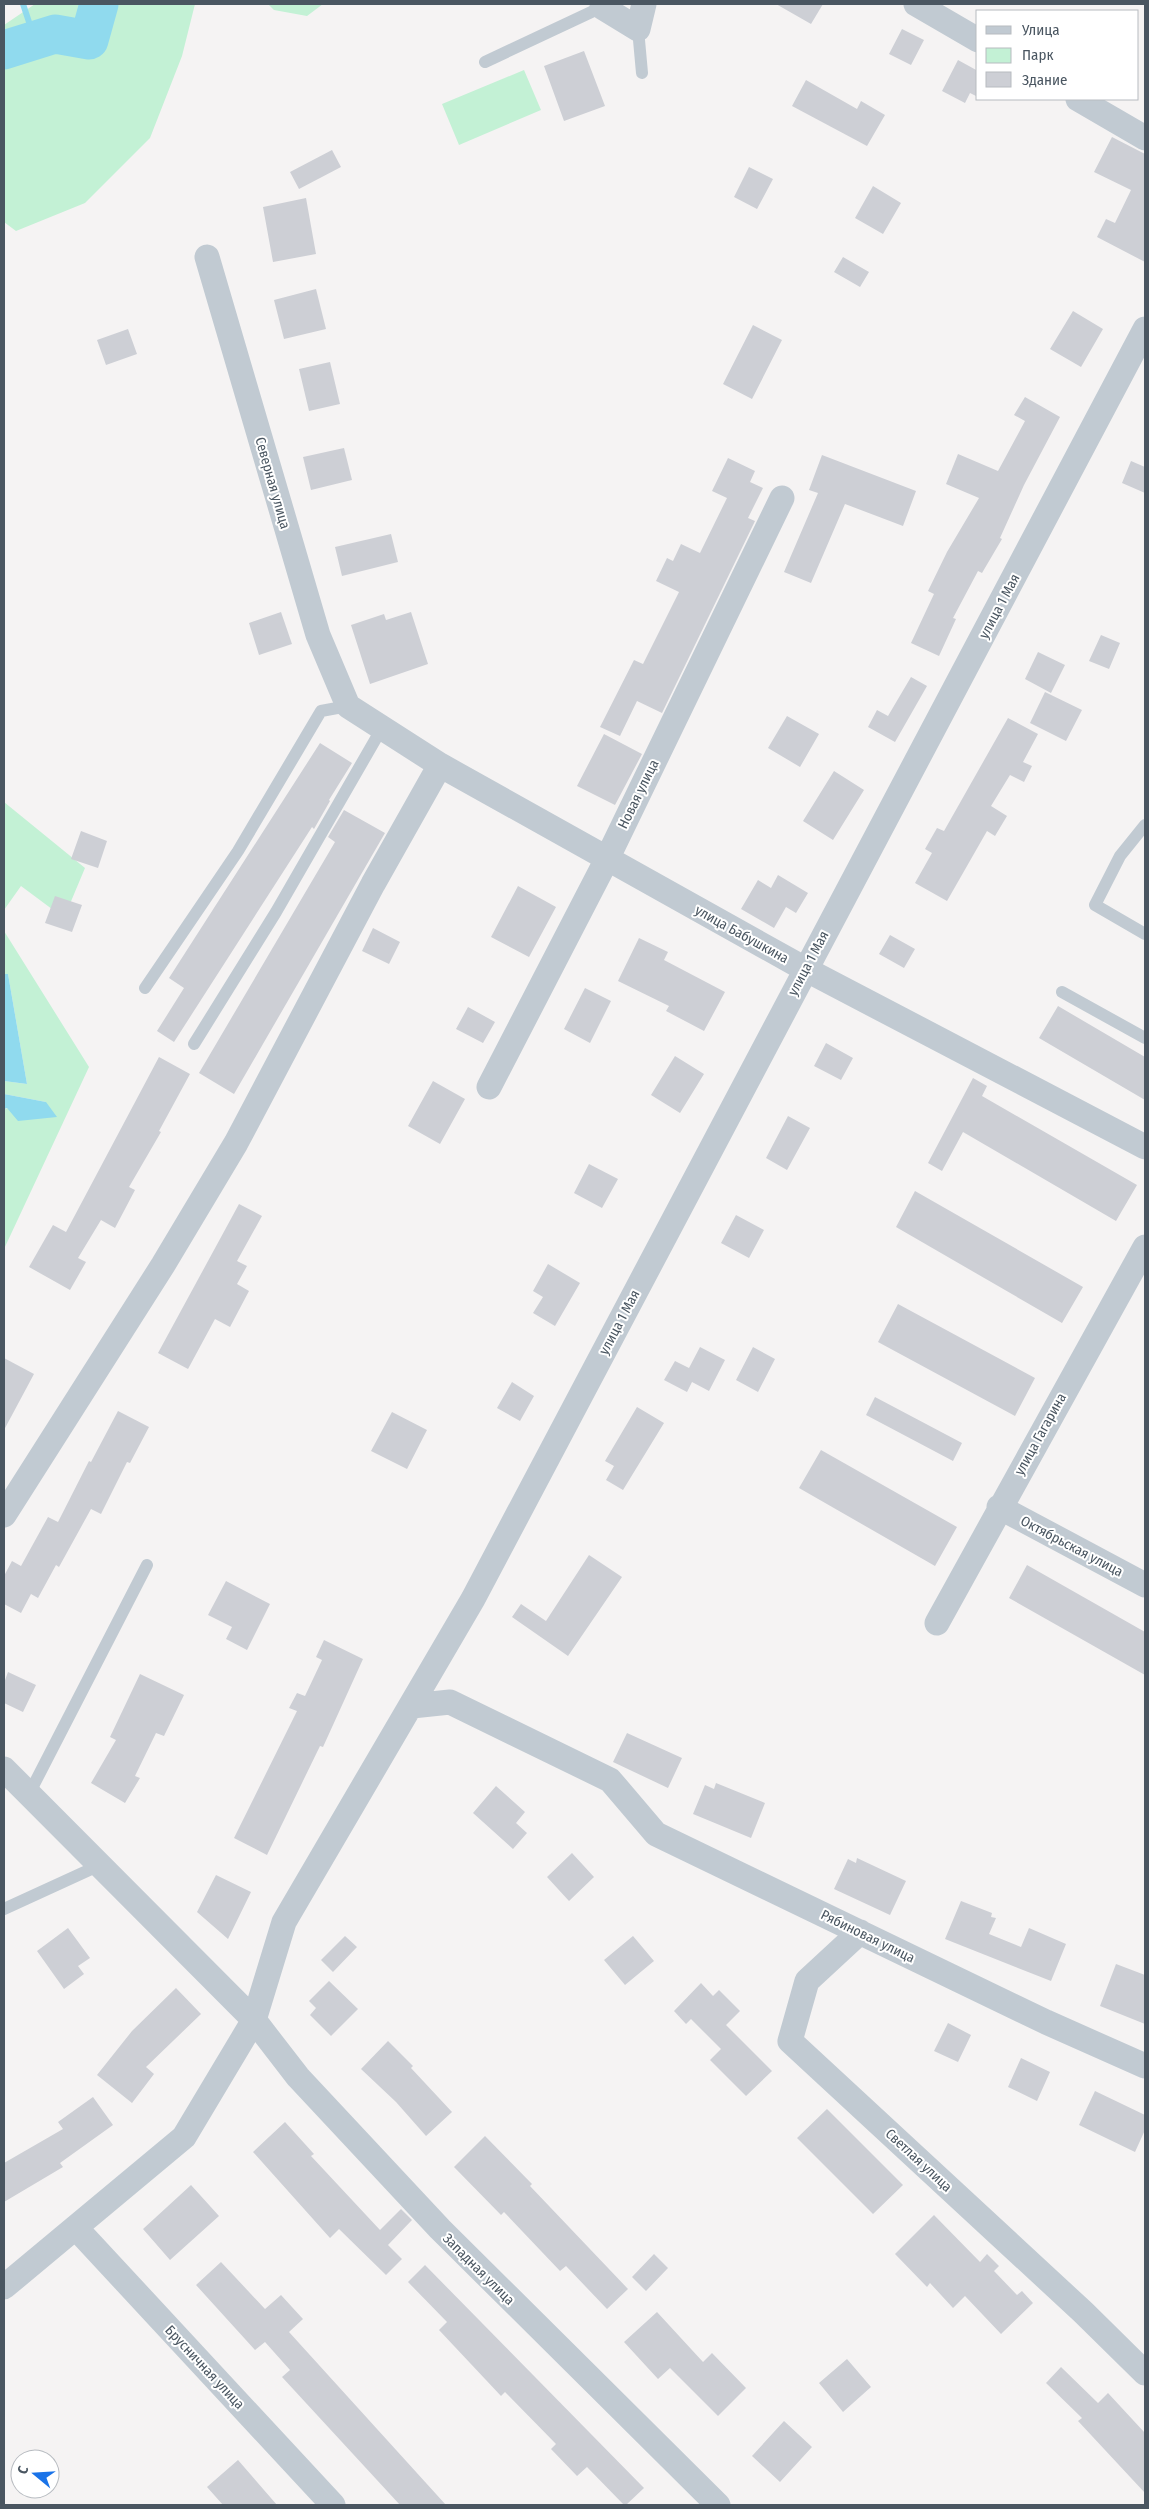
<svg xmlns="http://www.w3.org/2000/svg" width="1149" height="2509" font-family="'Fira Sans Condensed',sans-serif">
<style>
.green{fill:#c3f1d5}
.water{fill:#90daee}
.lines{fill:none;stroke-linecap:round;stroke-linejoin:round}
.stream{stroke:#90daee;stroke-width:6}
.river{stroke:#90daee;stroke-width:39}
.building{fill:#cdcfd5}
.lane{stroke:#c1cad2;stroke-width:12}
.street{stroke:#c1cad2;stroke-width:25}
.labels{text-anchor:middle;stroke-width:4;stroke-linejoin:round;paint-order:stroke}
.street-label{font-size:14px;fill:#4a5661;stroke:#fff}
</style>
<rect width="100%" height="100%" fill="#f5f3f3"/>
<path class="green" d="M35,4H195L182,56L150,138L85,203L16,231L4,222V25Z
M268,4H323L307,16L274,10Z
M524,70L541,110L459,145L442,104Z
M4,802L85,868L64,918L21,886L4,910Z
M4,931L89,1067L4,1249V1109L46,1102L4,1094V1081L27,1084L8,974H4Z"/>
<path class="water" d="M4,974H8L27,1084L4,1081Z
M4,1094L46,1102L57,1117L18,1121L7,1108L4,1109Z"/>
<g class="lines">
<path class="stream" d="M23,4L35,40"/>
<path class="river" d="M4,50L55,34L89,40L99,4"/>
</g>
<path class="building" d="M776,4H823L811,24Z
M902,29L924,40L911,65L889,54Z
M584,51L605,106L564,121L544,66Z
M958,60L978,71V97L970,93L965,103L942,91Z
M806,80L857,109L861,101L885,115L867,146L792,106Z
M1112,137L1145,154V262L1097,237L1106,219L1115,223L1131,190L1094,172Z
M332,150L341,167L299,189L290,172Z
M749,167L773,179L757,209L734,197Z
M873,186L901,203L883,234L855,218Z
M306,198L316,254L273,262L263,207Z
M843,257L869,272L860,287L834,272Z
M316,289L326,329L284,339L274,300Z
M1073,311L1103,329L1081,367L1050,349Z
M753,325L782,340L752,399L723,384Z
M128,329L137,354L106,365L97,340Z
M330,362L340,404L309,411L299,369Z
M1025,397L1060,417L1024,485L1000,538L1002,539L982,573L978,571L953,618L956,619L939,656L911,643L934,594L928,591L947,552L979,498L946,484L958,454L998,471L1025,421L1014,415Z
M344,448L352,480L311,490L303,457Z
M822,455L916,491L903,526L845,504L811,583L784,572L818,493L809,490Z
M728,458L755,471L750,482L763,488L748,518L755,521L662,713L637,701L620,736L600,727L634,660L643,664L679,592L656,581L667,558L673,561L681,544L700,553L727,498L712,491Z
M1131,461L1145,467V493L1122,483Z
M391,534L398,562L342,576L335,547Z
M281,612L292,644L259,655L249,623Z
M411,612L428,664L370,684L351,625L384,614L386,620Z
M1101,635L1120,643L1109,669L1089,661Z
M1038,652L1065,665L1051,693L1025,679Z
M911,677L927,686L895,742L868,727L877,710L888,716Z
M1045,692L1082,710L1066,741L1030,723Z
M787,716L819,734L800,767L768,748Z
M1008,718L1038,734L1023,762L1032,766L1024,782L1010,775L991,806L1007,816L995,836L987,831L947,901L915,883L932,853L925,849L937,828L944,831Z
M604,734L642,754L615,805L577,786Z
M320,743L352,763L329,800L330,801L314,829L312,827L174,1042L157,1031L184,988L169,978Z
M834,771L864,790L833,840L803,821Z
M344,810L385,833L234,1094L199,1073L335,842L328,837Z
M81,831L107,841L98,868L71,859Z
M778,875L808,893L796,913L786,907L774,928L741,909L758,880L771,888Z
M518,886L556,907L529,957L491,937Z
M55,896L82,905L72,932L45,923Z
M373,928L400,942L389,964L362,951Z
M890,935L915,949L904,968L879,954Z
M639,938L668,952L664,960L725,992L704,1031L666,1011L669,1006L618,981Z
M585,988L611,1001L590,1043L564,1029Z
M1058,1006L1145,1057V1100L1039,1038Z
M468,1007L495,1022L483,1043L456,1029Z
M826,1043L853,1058L841,1080L814,1066Z
M675,1056L704,1074L680,1113L651,1095Z
M159,1057L190,1074L159,1131L161,1132L129,1187L135,1190L115,1228L101,1220L78,1258L86,1262L70,1290L29,1267L53,1225L66,1232Z
M973,1078L987,1086L982,1096L1137,1185L1116,1221L963,1132L942,1171L928,1163Z
M433,1081L465,1099L440,1144L408,1126Z
M788,1116L810,1128L787,1170L766,1158Z
M589,1164L618,1179L602,1208L574,1193Z
M915,1191L1083,1287L1062,1323L896,1227Z
M239,1204L262,1216L237,1261L247,1266L237,1284L249,1291L230,1327L215,1319L188,1369L158,1353Z
M736,1215L764,1230L749,1258L721,1243Z
M548,1264L580,1283L555,1326L533,1313L543,1297L533,1291Z
M898,1304L1035,1378L1015,1416L878,1342Z
M700,1347L725,1360L709,1391L692,1382L687,1392L664,1380L675,1361L689,1368Z
M753,1347L775,1359L758,1392L736,1380Z
M4,1358L34,1374L4,1430Z
M512,1382L534,1396L520,1421L497,1408Z
M875,1397L962,1443L953,1461L866,1415Z
M637,1407L664,1423L623,1490L606,1480L614,1466L605,1461Z
M118,1411L149,1427L130,1463L127,1462L101,1514L91,1509L59,1567L56,1565L38,1598L31,1594L21,1613L4,1604V1576L12,1561L21,1566L48,1517L58,1522L89,1461L91,1462Z
M392,1412L427,1430L407,1469L371,1451Z
M821,1450L957,1527L935,1566L799,1488Z
M589,1555L622,1577L568,1656L512,1617L521,1604L546,1621Z
M1027,1565L1145,1632V1675L1009,1598Z
M226,1581L270,1604L247,1650L226,1639L232,1627L208,1615Z
M324,1640L363,1659L323,1747L320,1746L267,1855L234,1838L297,1711L289,1708L297,1693L305,1696L322,1660L316,1657Z
M8,1672L36,1685L23,1712L4,1703V1683Z
M140,1674L184,1695L164,1736L156,1733L135,1776L140,1778L125,1803L91,1783L116,1740L110,1737Z
M627,1733L682,1758L668,1788L613,1762Z
M716,1783L765,1803L751,1838L693,1814L705,1785L714,1789Z
M496,1786L525,1812L516,1823L527,1833L513,1849L473,1813Z
M572,1853L594,1877L569,1901L547,1877Z
M857,1858L906,1881L890,1915L834,1889L848,1859L856,1863Z
M216,1875L251,1892L228,1939L197,1912Z
M961,1901L992,1913L991,1917L996,1918L989,1934L1021,1947L1029,1928L1066,1944L1051,1981L945,1939Z
M68,1928L90,1958L78,1966L84,1974L64,1989L37,1951Z
M345,1936L357,1947L333,1972L321,1960Z
M633,1936L654,1961L625,1985L604,1960Z
M1116,1964L1145,1975V2024L1100,2006Z
M329,1981L358,2009L331,2036L310,2015L316,2008L309,2001Z
M701,1983L713,1996L719,1990L740,2011L726,2025L772,2071L746,2096L710,2060L721,2049L691,2019L686,2024L674,2011Z
M176,1988L201,2014L146,2067L154,2074L132,2103L97,2075L132,2031Z
M948,2023L971,2035L958,2062L934,2051Z
M388,2041L413,2066L411,2068L452,2112L426,2136L396,2102L361,2069Z
M1021,2058L1050,2072L1037,2101L1008,2087Z
M1095,2091L1145,2115V2130L1135,2152L1079,2125Z
M93,2097L113,2125L60,2163L63,2167L4,2202V2163L63,2129L58,2122Z
M827,2109L903,2185L873,2214L797,2138Z
M285,2122L314,2154L311,2156L380,2230L401,2209L412,2220L388,2245L402,2259L386,2275L339,2229L330,2238L253,2152Z
M485,2136L532,2184L530,2186L628,2289L607,2309L566,2266L560,2271L504,2212L501,2215L454,2167Z
M191,2185L219,2216L170,2260L143,2229Z
M934,2215L980,2262L987,2254L999,2266L994,2271L1017,2295L1022,2291L1033,2303L1001,2334L965,2296L953,2308L930,2283L927,2287L895,2254Z
M654,2254L668,2268L646,2291L632,2277Z
M221,2262L265,2309L281,2295L303,2319L289,2332L446,2505H400L282,2377L290,2370L265,2342L255,2350L196,2285Z
M425,2265L644,2488L626,2505H624L587,2467L577,2476L551,2449L556,2444L505,2392L501,2396L439,2330L447,2322L408,2282Z
M657,2312L703,2362L712,2353L746,2388L718,2416L670,2368L658,2379L624,2342Z
M847,2359L871,2387L843,2412L819,2383Z
M1061,2367L1098,2403L1108,2393L1145,2433V2493L1078,2421L1082,2418L1046,2383Z
M784,2421L812,2447L780,2482L752,2456Z
M238,2460L277,2505H223L207,2487Z"/>
<g class="lines">
<path class="lane" d="M638,29L642,73
M485,62L602,7
M1145,825L1120,856L1095,905L1145,934
M145,988L238,851L321,711L348,706
M1062,992L1145,1038
M194,1044L276,912L382,728
M29,1794L147,1565
M4,1909L100,1865"/>
<path class="street" d="M603,4L602,7L638,29L644,4
M916,4L978,40
M1078,99L1145,138
M207,257L318,635L348,706L440,765L805,969L1145,1147
M489,1087L607,859L782,498
M999,1507L1145,1585
M4,1515L163,1265L236,1143L373,884L440,765
M937,1623L1145,1247
M412,1706L450,1702L610,1780L656,1834L1046,2022L1145,2066
M4,1769L254,2020L298,2077L440,2229L718,2505
M860,1932L807,1981L790,2041L1083,2312L1145,2373
M76,2228L333,2505
M4,2287L184,2137L254,2020L284,1922L473,1599L1145,329"/>
</g>
<g class="labels">
<g class="street-label">
<text transform="translate(273 483) rotate(74)" y="5">Северная улица</text>
<text transform="translate(999 606) rotate(-62)" y="5">улица 1 Мая</text>
<text transform="translate(638 794) rotate(-64)" y="5">Новая улица</text>
<text transform="translate(742 934) rotate(29)" y="5">улица Бабушкина</text>
<text transform="translate(808 963) rotate(-62)" y="5">улица 1 Мая</text>
<text transform="translate(619 1322) rotate(-62)" y="5">улица 1 Мая</text>
<text transform="translate(1040 1434) rotate(-61)" y="5">улица Гагарина</text>
<text transform="translate(1072 1546) rotate(28)" y="5">Октябрьская улица</text>
<text transform="translate(868 1936) rotate(26)" y="5">Рябиновая улица</text>
<text transform="translate(919 2160) rotate(43)" y="5">Светлая улица</text>
<text transform="translate(479 2269) rotate(45)" y="5">Западная улица</text>
<text transform="translate(205 2367) rotate(47)" y="5">Брусничная улица</text>
</g>
</g>
<rect width="1149" height="2509" fill="none" stroke="#4a5661" stroke-width="10"/>
<rect x="976" y="10" width="162" height="90" fill="#ffffff" stroke="#b7bbc0"/>
<rect x="986" y="26" width="25" height="8" fill="#c1cad2" stroke="#b7bbc0"/>
<text x="1022" y="35" font-size="15" fill="#4a5661">Улица</text>
<rect x="986" y="48" width="25" height="15" fill="#c3f1d5" stroke="#b7bbc0"/>
<text x="1022" y="60" font-size="15" fill="#4a5661">Парк</text>
<rect x="986" y="72" width="25" height="15" fill="#cdcfd5" stroke="#b7bbc0"/>
<text x="1022" y="85" font-size="15" fill="#4a5661">Здание</text>
<g transform="translate(35 2474) rotate(288)"><circle r="24" fill="#ffffff" stroke="#b7bbc0"/>
<path d="M0-4L9 19L0 12L-9 19Z" fill="#1a73e8"/>
<text y="-8" font-size="14" font-weight="bold" text-anchor="middle" fill="#4a5661">С</text>
</g>
</svg>
